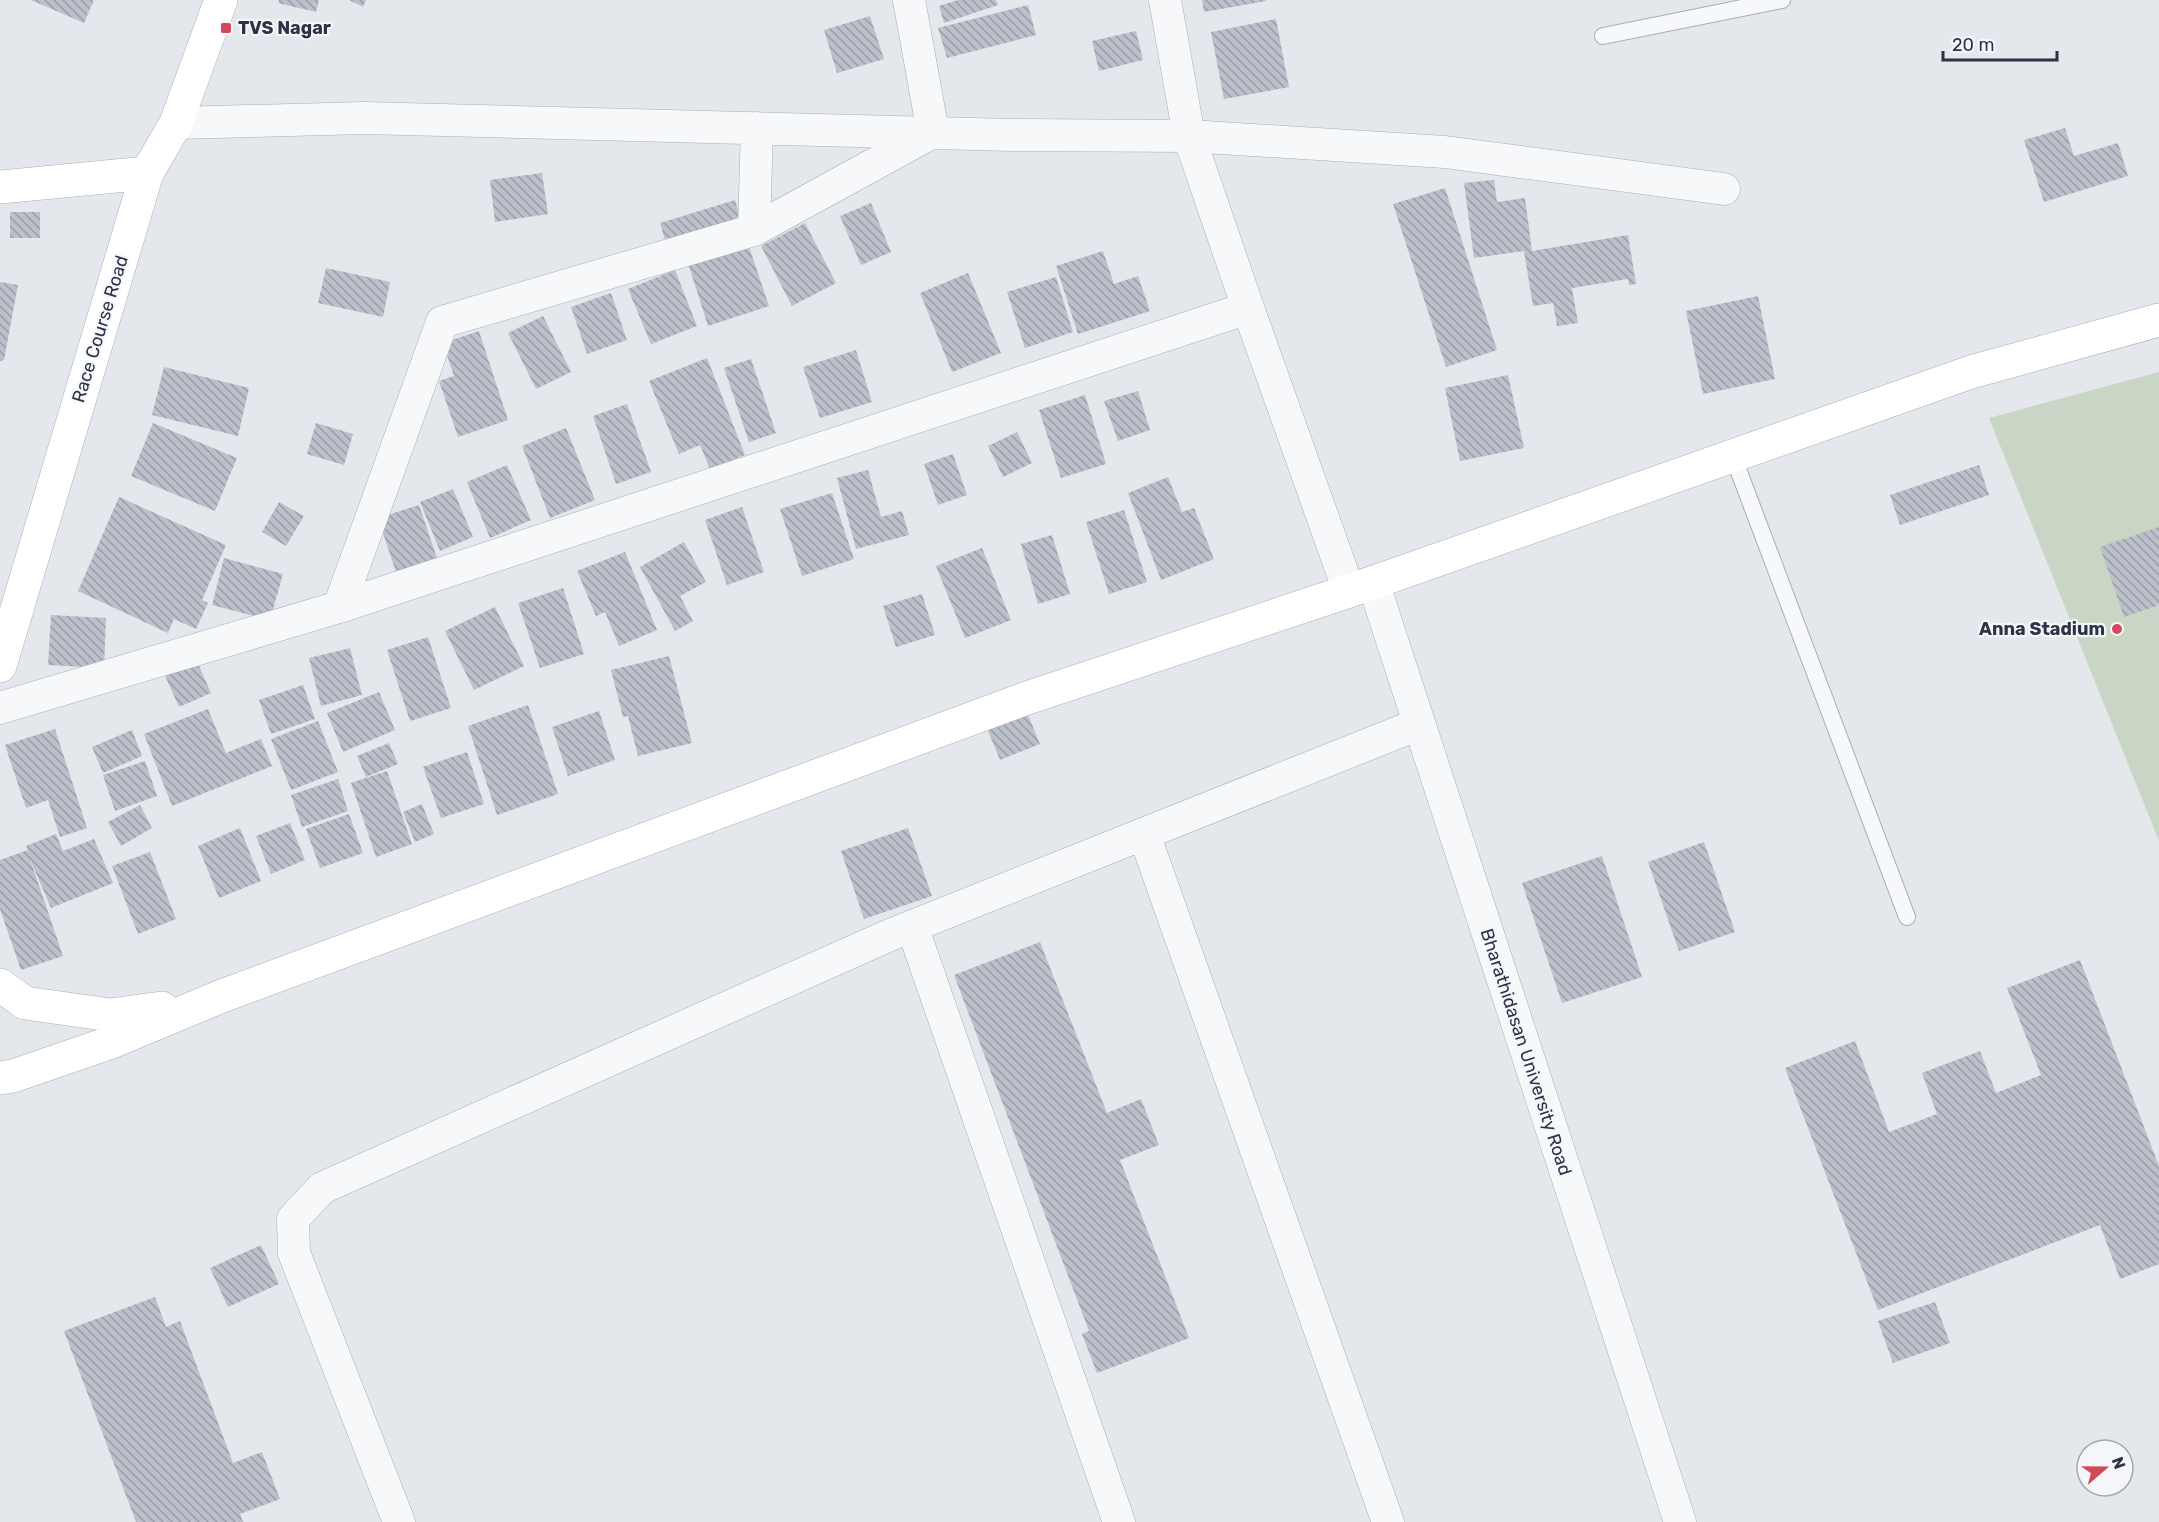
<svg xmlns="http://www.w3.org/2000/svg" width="2159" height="1522" font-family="Rubik,sans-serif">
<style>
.green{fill:#c9d6c5}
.building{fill:url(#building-back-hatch)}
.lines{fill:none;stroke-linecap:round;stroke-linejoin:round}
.service-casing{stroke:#a9aeb7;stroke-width:18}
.minor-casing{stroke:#a9aeb7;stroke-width:33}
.secondary-casing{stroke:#a9aeb7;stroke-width:34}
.service{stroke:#f7f8fa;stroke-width:16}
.minor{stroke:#f7f8fa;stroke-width:32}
.secondary{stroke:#fff;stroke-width:33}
.poi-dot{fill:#d1495b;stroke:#f4f6f9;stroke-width:2}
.labels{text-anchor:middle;stroke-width:4.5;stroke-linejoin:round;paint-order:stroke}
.poi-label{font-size:18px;font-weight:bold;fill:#2b3445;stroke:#f4f6f9;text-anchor:start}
.street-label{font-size:18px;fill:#2b3445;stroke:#f4f6f9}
</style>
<defs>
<pattern id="building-back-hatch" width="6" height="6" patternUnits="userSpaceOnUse" patternTransform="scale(1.5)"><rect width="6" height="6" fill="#bbc0ca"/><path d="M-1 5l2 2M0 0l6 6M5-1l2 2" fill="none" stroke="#989da6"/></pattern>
</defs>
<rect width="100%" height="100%" fill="#e4e7ec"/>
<path class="green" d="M2159,372V841L1989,418Z"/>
<path class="building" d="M31,0H94L84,23Z
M279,0H319L316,12L278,3Z
M349,0H366L363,7Z
M958,0H996L998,5L944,23L939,6Z
M1202,0H1265L1266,1L1204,12Z
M1028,5L1036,35L947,58L938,28Z
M870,16L884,59L837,73L824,30Z
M1276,19L1289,87L1224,99L1211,32Z
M1136,31L1143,60L1099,71L1092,41Z
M2065,128L2074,156L2118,143L2128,176L2044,202L2024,140Z
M542,173L548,214L495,222L490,180Z
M1494,180L1497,202L1525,198L1532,251L1628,235L1636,284L1629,285L1628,279L1572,288L1578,323L1557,326L1553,303L1533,306L1524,251L1474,258L1464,183Z
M1445,188L1497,350L1446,367L1393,204Z
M735,200L742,225L667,247L660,223Z
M871,203L891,252L861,265L840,216Z
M10,212H40V238H10Z
M805,223L836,283L792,306L761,246Z
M746,238L769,306L708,326L686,257Z
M1103,251L1114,284L1138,276L1150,311L1078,334L1056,266Z
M326,268L390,282L383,317L318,303Z
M675,270L697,326L651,344L628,289Z
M968,273L1001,353L952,372L920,293Z
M1056,277L1073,332L1025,348L1007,292Z
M0,282L18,285L4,360L0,361Z
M611,293L627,340L587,354L571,307Z
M1758,296L1775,379L1703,394L1686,311Z
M543,316L571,372L536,389L508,333Z
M479,331L508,420L458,437L439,381L454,376L443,343Z
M856,350L872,402L820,418L803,367Z
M707,358L745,455L710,469L700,445L679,454L649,381Z
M751,359L776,433L749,442L724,368Z
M164,367L249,388L238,436L152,415Z
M1508,375L1524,448L1460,461L1445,388Z
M1138,391L1150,430L1118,441L1104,401Z
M1085,395L1106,464L1061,478L1039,410Z
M627,404L651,472L616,484L593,416Z
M153,423L237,458L215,511L131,476Z
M316,423L353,434L344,465L307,454Z
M566,428L595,500L550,518L522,446Z
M1017,432L1032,463L1003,477L988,446Z
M953,454L967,495L938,505L924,464Z
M507,465L531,520L490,538L467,482Z
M1979,465L1989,495L1900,525L1890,495Z
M868,470L881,517L902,511L909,535L856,549L837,478Z
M1168,477L1182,512L1194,508L1214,559L1161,580L1128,493Z
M453,489L473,537L440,551L420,502Z
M832,493L854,559L802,576L780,509Z
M119,497L226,545L202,600L208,603L196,629L174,619L168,633L78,591Z
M279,502L304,516L286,546L262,532Z
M419,505L438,561L397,575L378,518Z
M742,507L764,572L727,585L705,520Z
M1124,510L1147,582L1109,594L1086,522Z
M2159,527V605L2124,617L2100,547Z
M1052,535L1070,594L1038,604L1021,544Z
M684,542L706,582L680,596L693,621L675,631L640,567Z
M982,548L1011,620L965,638L936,566Z
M625,552L657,630L619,646L605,612L596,616L577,571Z
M224,558L283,574L270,620L212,605Z
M563,588L584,654L540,668L518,603Z
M922,594L935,635L896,647L883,606Z
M495,607L524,666L474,690L445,631Z
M51,615L106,618L104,668L48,665Z
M428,637L451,708L410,721L387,650Z
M350,648L362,695L321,706L309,658Z
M669,656L692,743L638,756L628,716L623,717L611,670Z
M195,657L211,693L179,707L163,671Z
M303,685L315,719L271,734L259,700Z
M379,692L395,730L343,752L327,713Z
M528,705L558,794L497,815L468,726Z
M208,709L226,753L261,739L272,766L172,806L144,734Z
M1026,710L1040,744L1000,760L986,726Z
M599,711L615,760L568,776L552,727Z
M318,721L338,772L291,790L271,739Z
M55,729L87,828L60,837L48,800L26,808L5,745Z
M132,730L142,756L103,773L92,747Z
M389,743L398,764L366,777L357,756Z
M467,752L484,804L441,818L423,767Z
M145,761L157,796L115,811L103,775Z
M387,771L412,844L376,857L351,783Z
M338,779L348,811L302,827L291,795Z
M422,804L434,834L415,842L403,812Z
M140,805L152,828L121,846L108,822Z
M349,814L363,853L320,868L306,829Z
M290,823L305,860L271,874L256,836Z
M240,828L261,881L219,898L198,846Z
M908,828L932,896L864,919L841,851Z
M56,834L63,851L94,839L113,883L51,908L30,859L63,956L21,970L0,909V860L28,850L26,846Z
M1704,842L1735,932L1679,951L1648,862Z
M150,852L176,919L138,934L112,866Z
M1602,856L1642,977L1562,1003L1522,883Z
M1040,942L1107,1113L1141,1099L1159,1145L1120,1160L1189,1338L1097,1373L1082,1334L1089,1331L954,975Z
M2080,960L2159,1166V1264L2120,1279L2100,1225L1878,1310L1785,1068L1855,1041L1889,1132L1937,1114L1922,1073L1980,1051L1996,1093L2041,1075L2007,988Z
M261,1245L279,1284L228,1307L210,1268Z
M155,1297L166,1327L180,1321L233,1463L262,1452L280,1499L240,1514L243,1522H136L64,1331Z
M1935,1302L1950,1343L1893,1363L1878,1321Z"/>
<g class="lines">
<defs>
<path id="service" d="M1603,36L1782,0
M1733,456L1907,917"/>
<path id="minor" d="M1165,0L1189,136L1248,308L1349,591
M176,123L364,118L1011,135L1189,136L1445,152L1724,189
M754,230L757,128
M1373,582L1680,1522
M339,607L442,322L754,230L933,132L909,0
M0,708L339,607L1248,308
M1144,834L1388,1522
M912,926L1119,1522
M399,1522L294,1253L293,1219L322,1188L890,935L1419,724"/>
<path id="secondary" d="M0,187L147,173
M0,666L147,173L176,123L221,0
M0,985L25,1003L110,1015L162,1008
M0,1078L13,1076L109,1043L222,996L1027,698L1349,591L1971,372L2159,320"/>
</defs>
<use href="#service" class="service-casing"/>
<use href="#minor" class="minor-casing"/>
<use href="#secondary" class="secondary-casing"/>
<use href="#service" class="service"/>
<use href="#minor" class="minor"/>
<use href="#secondary" class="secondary"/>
</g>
<g class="poi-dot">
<rect x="220" y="22" width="12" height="12" rx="3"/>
<circle cx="2117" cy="629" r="6"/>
</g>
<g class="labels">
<g class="poi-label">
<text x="238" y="34">TVS Nagar</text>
<text x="2105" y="635" text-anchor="end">Anna Stadium</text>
</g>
<g class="street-label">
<text transform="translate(100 329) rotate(-73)" y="6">Race Course Road</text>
<text transform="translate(1526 1052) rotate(72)" y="6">Bharathidasan University Road</text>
</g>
</g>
<g transform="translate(2105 1468) rotate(70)"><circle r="28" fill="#f4f6f9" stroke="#a4a8b1" stroke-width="1.5"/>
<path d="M0-4.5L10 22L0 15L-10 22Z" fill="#d1495b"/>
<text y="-9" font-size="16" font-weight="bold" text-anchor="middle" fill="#2b3445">N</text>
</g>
<path d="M1943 51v9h114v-9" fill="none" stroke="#2b3445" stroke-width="3"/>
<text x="1952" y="51" font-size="18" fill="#2b3445" stroke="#f4f6f9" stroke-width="4.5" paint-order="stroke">20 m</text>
</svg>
